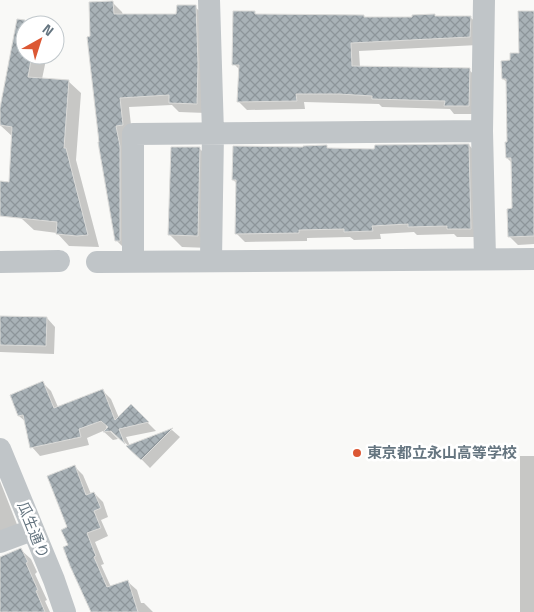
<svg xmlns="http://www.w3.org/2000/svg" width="534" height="612" font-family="'Titillium Web','Noto Sans JP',sans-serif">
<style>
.shadow{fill:#0003}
.building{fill:url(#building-cross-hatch);stroke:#dbdbd9}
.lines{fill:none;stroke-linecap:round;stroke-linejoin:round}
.minor{stroke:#c0c5c8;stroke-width:22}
.poi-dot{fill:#dc5834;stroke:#fff;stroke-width:2}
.labels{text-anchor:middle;stroke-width:5;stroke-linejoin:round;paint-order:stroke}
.poi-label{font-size:15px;font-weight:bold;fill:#657580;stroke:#fff;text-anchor:start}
.street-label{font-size:15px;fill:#657580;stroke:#fff}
</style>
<defs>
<pattern id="building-cross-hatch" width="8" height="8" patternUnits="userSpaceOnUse" patternTransform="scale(1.25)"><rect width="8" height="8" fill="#a9b2b7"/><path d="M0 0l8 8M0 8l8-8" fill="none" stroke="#8d959a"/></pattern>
</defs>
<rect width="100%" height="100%" fill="#f9f9f7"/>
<path class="shadow" d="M113,3L122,12L123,15L178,16L195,7L205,16L206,113L179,112L172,105L129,107L132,134L126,250L117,241L92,38Z
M254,12L257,15L364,16L366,19L470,17L479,25L478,45L359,51L360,67L469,70L478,78L477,114H454L450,109L382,107L379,104L304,102L305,109L247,110L238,101L240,70L234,64Z
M25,39V55H47L42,79L68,81L81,93L76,160L99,247L69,246L57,233L34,230L21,218L0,208V183L10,184L13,137L0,125V115Z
M534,41V244L518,245L509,236L513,210L512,163L507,158L508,83L503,79L511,62Z
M469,145L477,154L479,237H457L454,234L417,235L414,232L380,234L381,239L354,240L350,237L307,238V241L245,242L236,233L238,184L233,180L304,149L327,147L329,149L376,150Z
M199,148L212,161L210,248L182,247L169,234Z
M0,317L47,318L55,327L54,354L0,352Z
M43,383L51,391L58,407L102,390L111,399L119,418L131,406L156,431L126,437L130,446L172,430L180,437L150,468L108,425L106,427L118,439L113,440L103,431L87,438L89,445L40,456L32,447L26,422L19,416Z
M520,456H534V612H520Z
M75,467L83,475L91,494L94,493L103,502L108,517L101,520L108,536L95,542L104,564L101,565L111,587L128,582L137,590L141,603H144L153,612H95L69,546L68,528Z
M0,481L18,527L0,534Z
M21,550L31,559L37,572L35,574L47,600L45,601L50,612H0V559Z"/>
<path class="building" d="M113,1L114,14H176L177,5H196L198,64L197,104L169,103V95L120,98L123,125L116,126L120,146V241H115L98,142H99L87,37L90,36L89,2Z
M233,11H255V14L364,15V17H412V15L435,14V16H471L470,37L351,43L352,66L470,68L469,106H444L445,101L372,99V96L339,94H296L297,101L237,102L239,65H232Z
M518,11H534V236L508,237L507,209L512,208L511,158H506L505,142H507L506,79H502L501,61L510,60V53H519Z
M17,19L25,20V55H32L28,77L69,80L64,148H66L88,235L77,236L56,234L57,222L0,216V181L9,182L12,127L0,125V108Z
M469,144L471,229H447V226L408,227V224L372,226L373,231L344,232V229L299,230V233L235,234L236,180H232L233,146L303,147V146L327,145V148L374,149L375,145Z
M171,147H200L198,236L168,235Z
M0,316L47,317L46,346L0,345Z
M43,381L54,408L103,389L115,420L131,404L149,422L119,429L125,444L111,431L103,432L108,427L101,421L79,429L81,437L30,448L23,415L18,416L10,395Z
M173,428L141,460L126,446Z
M75,465L86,495L94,492L101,508L94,511L101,528L87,533L96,556L94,557L107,587L128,580L138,612H91L70,566L63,547L68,545L61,530L67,527L47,476Z
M21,548L28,562L26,563L38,590L36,591L45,612H0V557Z"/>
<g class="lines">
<path class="minor" d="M209,0L213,133L211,260
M484,0L482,131L485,258
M0,262L59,261
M97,262L534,259
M133,262V134L482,131
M0,449L54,580L65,612
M0,542L32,530"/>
</g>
<circle class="poi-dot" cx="357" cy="453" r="5"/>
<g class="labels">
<g class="poi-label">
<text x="367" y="458">東京都立永山高等学校</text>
</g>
<g class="street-label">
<text transform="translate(33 530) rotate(68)" y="5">瓜生通り</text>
</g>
</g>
<g transform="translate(40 40) rotate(39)"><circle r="24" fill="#ffffff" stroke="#c1c8cc"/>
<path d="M0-4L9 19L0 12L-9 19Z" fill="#dc5834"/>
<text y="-8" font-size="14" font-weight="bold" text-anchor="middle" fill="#657580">N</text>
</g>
</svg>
